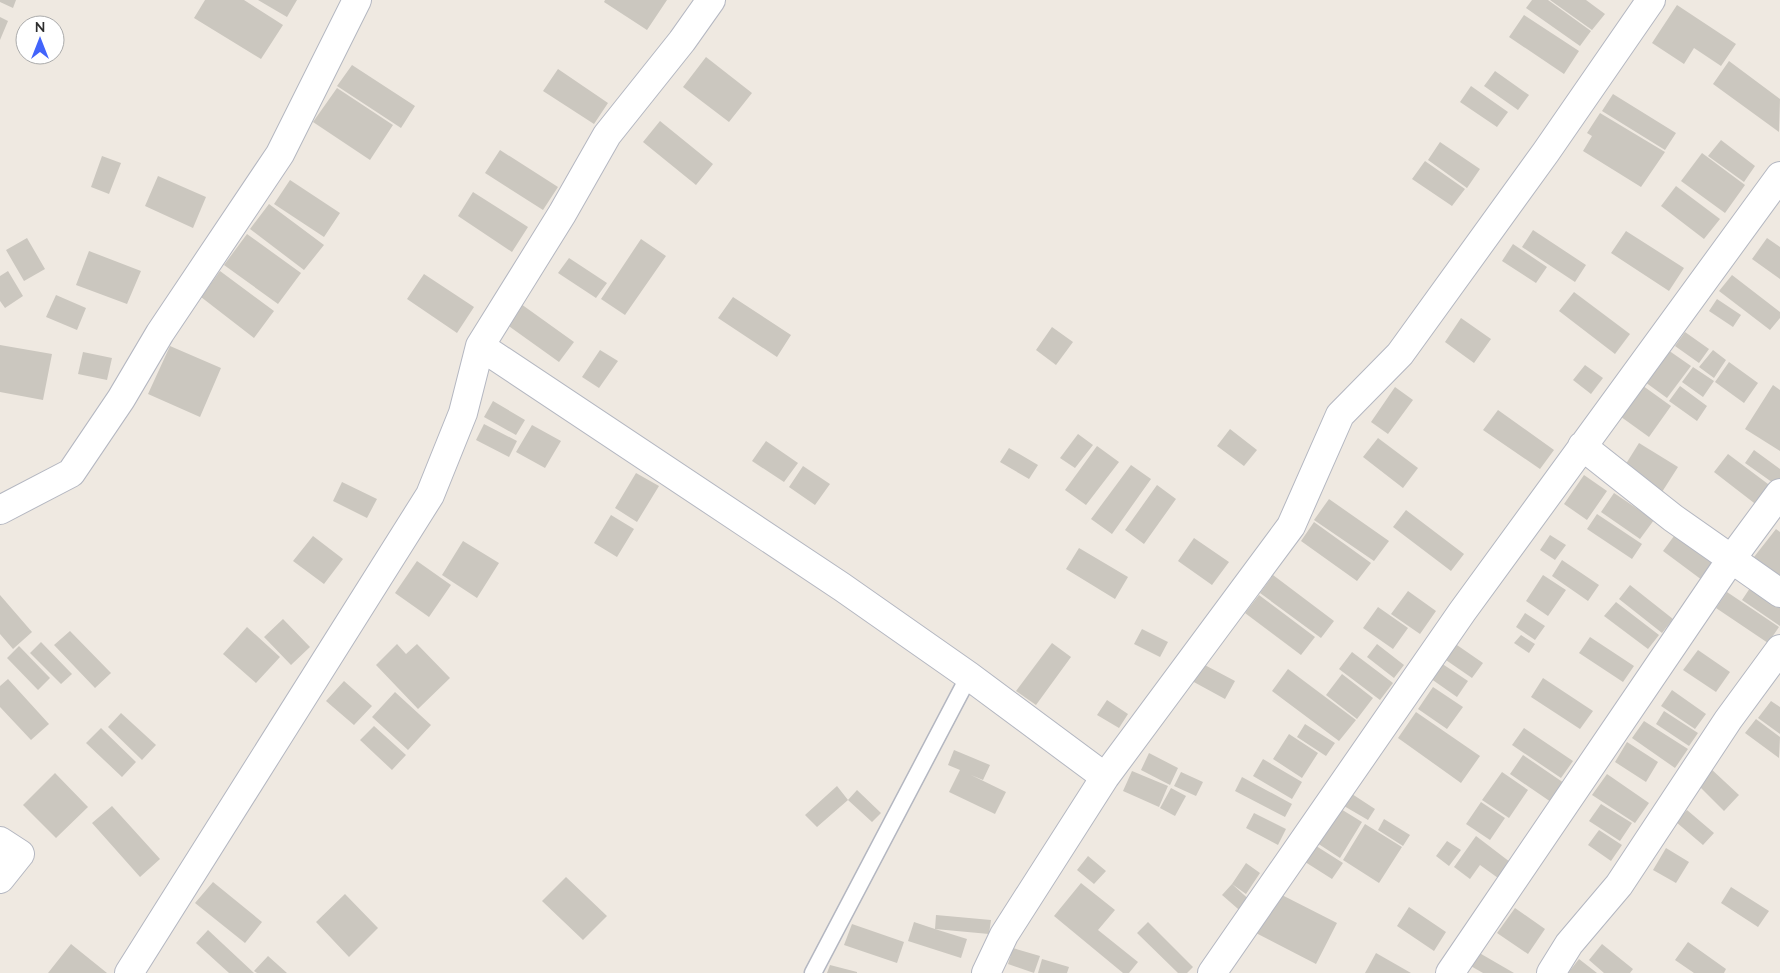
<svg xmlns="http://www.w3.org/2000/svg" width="1780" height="973" font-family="Mulish,sans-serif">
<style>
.building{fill:#cbc7bf}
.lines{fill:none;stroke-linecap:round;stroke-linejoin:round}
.lane-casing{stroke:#b4b7c1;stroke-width:19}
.street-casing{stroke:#b4b7c1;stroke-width:30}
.lane{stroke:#fff;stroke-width:16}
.street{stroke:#fff;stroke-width:28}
</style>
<rect width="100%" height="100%" fill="#efe9e1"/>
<path class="building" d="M0,0H16L13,8L0,2Z
M205,0H244L283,25L261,59L194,18Z
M258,0H297L287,17Z
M605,0H667L647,30L604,2Z
M1532,0H1548L1591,31L1580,46L1526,8Z
M1550,0H1586L1605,14L1592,30Z
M1677,5L1736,44L1721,66L1694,48L1684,64L1652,43Z
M1524,15L1579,51L1564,74L1509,37Z
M0,17L8,21L0,40Z
M706,57L752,93L729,122L683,87Z
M1729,61L1780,99L1779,132L1713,84Z
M352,65L415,106L401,128L337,86Z
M558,69L608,103L594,124L543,91Z
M1495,71L1529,95L1518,110L1484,86Z
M1471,86L1508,112L1497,127L1460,102Z
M337,88L393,125L370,160L313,122Z
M1613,94L1676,133L1665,150L1602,111Z
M1600,113L1665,152L1641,187L1583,151L1592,136L1587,133Z
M660,121L713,164L696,185L643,142Z
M1721,140L1755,166L1744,182L1708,156Z
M1440,142L1480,169L1467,188L1428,160Z
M500,150L558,187L543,210L485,173Z
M1702,153L1745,185L1725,213L1681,181Z
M102,156L121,163L109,194L91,187Z
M1425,161L1465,189L1452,206L1412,179Z
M158,176L206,197L193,228L145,206Z
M290,180L340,213L324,237L274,204Z
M1676,186L1720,219L1704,239L1661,206Z
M473,192L528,227L512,252L458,216Z
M269,204L324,245L304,270L250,229Z
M1533,230L1586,265L1575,282L1522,247Z
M1626,231L1684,268L1669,291L1611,253Z
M247,234L301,273L278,304L224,265Z
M27,238L45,269L24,281L6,250Z
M1767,238L1780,247V279L1752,259Z
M641,239L666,256L625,315L601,299Z
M1513,244L1547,267L1536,283L1502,261Z
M89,251L141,271L127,304L76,285Z
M569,258L607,283L596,298L558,273Z
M8,271L23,296L5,308L0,301V276Z
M220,271L274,311L254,338L201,297Z
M424,274L474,307L457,333L407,299Z
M1732,275L1780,312V318L1770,330L1719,291Z
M1574,292L1630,334L1615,354L1559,311Z
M56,295L86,308L77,330L46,317Z
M733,297L791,335L777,357L718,318Z
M1717,299L1741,315L1733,327L1709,311Z
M521,304L574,342L559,362L506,324Z
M1461,318L1491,339L1474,363L1445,342Z
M1052,327L1073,342L1056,365L1036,350Z
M1685,332L1709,349L1699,363L1675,346Z
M0,345L52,354L43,400L0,392Z
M170,346L221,368L200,417L148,394Z
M600,350L618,361L599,388L582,377Z
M1668,350L1691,366L1667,398L1645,382Z
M1713,350L1726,360L1714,378L1699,367Z
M83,352L112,358L107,380L78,374Z
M1729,362L1758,383L1744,403L1715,382Z
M1585,365L1603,378L1591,394L1573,380Z
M1693,367L1714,381L1703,397L1682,382Z
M1639,383L1671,406L1649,437L1617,414Z
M1773,385L1780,390V451L1745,429Z
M1680,386L1707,406L1697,421L1669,401Z
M1395,387L1413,400L1388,434L1371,422Z
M493,401L525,420L516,435L484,417Z
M1498,410L1554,450L1540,469L1483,430Z
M484,424L517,441L509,457L476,440Z
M532,425L561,441L545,468L516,452Z
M1230,429L1257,450L1244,466L1217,446Z
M1078,434L1093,445L1075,468L1060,458Z
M1378,438L1418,468L1403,488L1363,457Z
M766,441L798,463L784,482L752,461Z
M1639,443L1678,467L1662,492L1624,467Z
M1097,446L1119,462L1086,505L1065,490Z
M1009,448L1038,465L1029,479L1000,462Z
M1754,450L1780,469V479L1776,485L1745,463Z
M1728,454L1772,487L1758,506L1714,472Z
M1131,465L1151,479L1112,534L1091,519Z
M803,466L830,484L815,505L789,487Z
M636,473L659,486L637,522L615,508Z
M1584,475L1607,491L1587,520L1564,504Z
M342,482L377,499L367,518L333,501Z
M1157,485L1176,499L1144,544L1125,530Z
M1614,493L1654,520L1640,539L1601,512Z
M1329,499L1389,541L1374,561L1314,520Z
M1406,510L1464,554L1451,571L1393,527Z
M1597,514L1642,544L1632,559L1587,529Z
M611,515L634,529L617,557L594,543Z
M1314,522L1371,563L1357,581L1301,541Z
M1776,529L1780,532V576L1754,557Z
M1677,532L1721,564L1706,583L1663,551Z
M1550,535L1566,545L1555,560L1540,550Z
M313,536L343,559L324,584L293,561Z
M1194,538L1229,562L1212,585L1178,561Z
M463,541L499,563L477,598L442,575Z
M1079,548L1128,577L1115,599L1066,569Z
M1562,560L1599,585L1588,601L1552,576Z
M417,561L451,585L429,617L395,593Z
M1273,575L1334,621L1321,638L1260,593Z
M1543,575L1566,590L1548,616L1526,601Z
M1754,582L1780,600V626L1742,600Z
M1630,585L1673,619L1662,633L1619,599Z
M1408,591L1436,611L1420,634L1391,614Z
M1727,592L1779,627L1768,643L1716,608Z
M0,595L32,632L13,649L0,634Z
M1259,595L1315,637L1301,655L1245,613Z
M1616,602L1659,635L1648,649L1604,616Z
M1378,607L1408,628L1393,649L1363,628Z
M1525,613L1545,626L1535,640L1516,627Z
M283,619L310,647L291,665L264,637Z
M247,627L280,657L256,683L223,654Z
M1142,629L1168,642L1160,657L1134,644Z
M70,631L111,673L95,688L54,645Z
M1521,635L1535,644L1529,653L1514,643Z
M1590,637L1634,666L1623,682L1579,653Z
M41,642L72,674L61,684L30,653Z
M1052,643L1071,657L1036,705L1016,691Z
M1454,643L1483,663L1472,678L1443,658Z
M397,644L406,654L417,644L450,678L418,709L376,665Z
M1377,644L1404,665L1394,678L1367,657Z
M19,646L50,678L38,690L7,658Z
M1698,650L1730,672L1716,692L1683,670Z
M1352,652L1393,683L1380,700L1339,669Z
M1438,661L1468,681L1457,697L1427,676Z
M1201,663L1235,681L1225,699L1192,681Z
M1288,669L1356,720L1339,741L1272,691Z
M1342,674L1373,698L1357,719L1326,695Z
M1543,678L1593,711L1580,729L1531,697Z
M8,679L49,724L31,740L0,707V686Z
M344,681L372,706L354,725L326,701Z
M1433,687L1463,707L1447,729L1418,709Z
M1672,690L1706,714L1695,729L1661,706Z
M395,692L431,725L408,750L372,717Z
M1107,700L1128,714L1119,728L1097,715Z
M1771,701L1780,707V734L1758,718Z
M1664,711L1698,733L1689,746L1656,724Z
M1416,712L1480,756L1461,783L1398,738Z
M121,713L156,745L142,760L108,727Z
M1756,719L1780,737L1779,758L1745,733Z
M1644,721L1688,749L1675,768L1632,738Z
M1305,724L1335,743L1326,756L1297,737Z
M374,726L406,755L392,770L360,740Z
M101,728L136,762L122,777L86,743Z
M1524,728L1573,761L1561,778L1512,745Z
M1289,734L1318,753L1302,778L1273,759Z
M1627,742L1658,762L1646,782L1615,762Z
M954,750L990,765L983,780L971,775L1006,792L995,814L949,792L960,770L948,765Z
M1149,753L1178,768L1170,785L1141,770Z
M1523,755L1564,783L1551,802L1510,774Z
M1263,759L1302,782L1292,799L1253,776Z
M1709,767L1739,795L1724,811L1695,782Z
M1132,771L1168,786L1159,807L1123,791Z
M1181,772L1203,782L1196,796L1174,786Z
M1502,772L1528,790L1509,818L1482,800Z
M55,773L88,807L56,838L23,805Z
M1607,774L1649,803L1635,823L1592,795Z
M1242,777L1292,804L1285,817L1235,791Z
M837,786L848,800L817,827L805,815Z
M1171,788L1186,796L1175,816L1160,808Z
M857,790L881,813L872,822L848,800Z
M1352,794L1375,809L1368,820L1344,806Z
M1481,802L1505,818L1490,840L1466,824Z
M1601,804L1632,823L1620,841L1589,821Z
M112,806L160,859L140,877L92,823Z
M1336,806L1362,822L1340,858L1314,841Z
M1687,810L1714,833L1703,845L1676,822Z
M1254,813L1286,829L1278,845L1246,828Z
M1384,819L1410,835L1403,846L1378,830Z
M1365,824L1402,847L1379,883L1343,860Z
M1599,830L1622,845L1611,861L1588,845Z
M1476,836L1510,862L1498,878L1480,865L1470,879L1454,867Z
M1447,841L1461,850L1449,866L1436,856Z
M1313,844L1343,863L1332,879L1302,860Z
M1666,848L1689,862L1676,883L1653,870Z
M1088,856L1106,871L1094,884L1077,870Z
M1246,863L1260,873L1246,894L1232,884Z
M566,877L607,916L583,940L542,901Z
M213,882L262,922L245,943L195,903Z
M1081,883L1115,910L1098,930L1138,962L1129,973H1123L1054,916Z
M1232,884L1254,904L1245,915L1222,895Z
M1731,887L1769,911L1758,927L1721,903Z
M1276,892L1337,923L1316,964L1254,932Z
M345,894L378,928L349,957L316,922Z
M1409,907L1446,932L1434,951L1397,926Z
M1515,908L1545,929L1528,954L1497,933Z
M936,915L991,920L989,934L935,929L967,939L961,958L908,941L914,922L935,929Z
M1148,922L1193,967L1187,973H1178L1137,933Z
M852,924L904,942L897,963L844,945Z
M208,930L254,973H229L196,943Z
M1688,942L1726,969L1724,973H1694L1675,960Z
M71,944L107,973H48Z
M1602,944L1633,969L1630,973H1604L1589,960Z
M1013,948L1040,956L1034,973L1008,964Z
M1476,951L1514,973H1483L1469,965Z
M1376,953L1411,973H1365Z
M268,956L287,973H257L254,971Z
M1042,959L1069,967L1067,973H1038Z
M1579,959L1597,973H1568Z
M830,965L857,972V973H827Z"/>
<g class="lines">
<defs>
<path id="lane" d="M813,973L969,676"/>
<path id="street" d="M480,346L842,587L969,676L1105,777
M1582,446L1673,518L1780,593
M0,510L71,473L121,399L160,333L280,154L357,0
M0,841L20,854L0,879
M129,973L430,495L463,413L480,346L562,214L607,135L682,41L711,0
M986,973L1004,935L1105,777L1291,526L1340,415L1400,354L1546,152L1651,0
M1212,973L1462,612L1780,176
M1450,973L1732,558L1780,493
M1551,973L1569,944L1619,885L1728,720L1780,649"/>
</defs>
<use href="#lane" class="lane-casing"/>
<use href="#street" class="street-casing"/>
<use href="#lane" class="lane"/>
<use href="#street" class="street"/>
</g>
<g transform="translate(40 40)"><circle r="24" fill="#ffffff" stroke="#ababab"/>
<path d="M0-4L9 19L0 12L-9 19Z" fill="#4264fb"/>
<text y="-8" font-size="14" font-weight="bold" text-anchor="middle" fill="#2e2e2e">N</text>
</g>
</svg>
